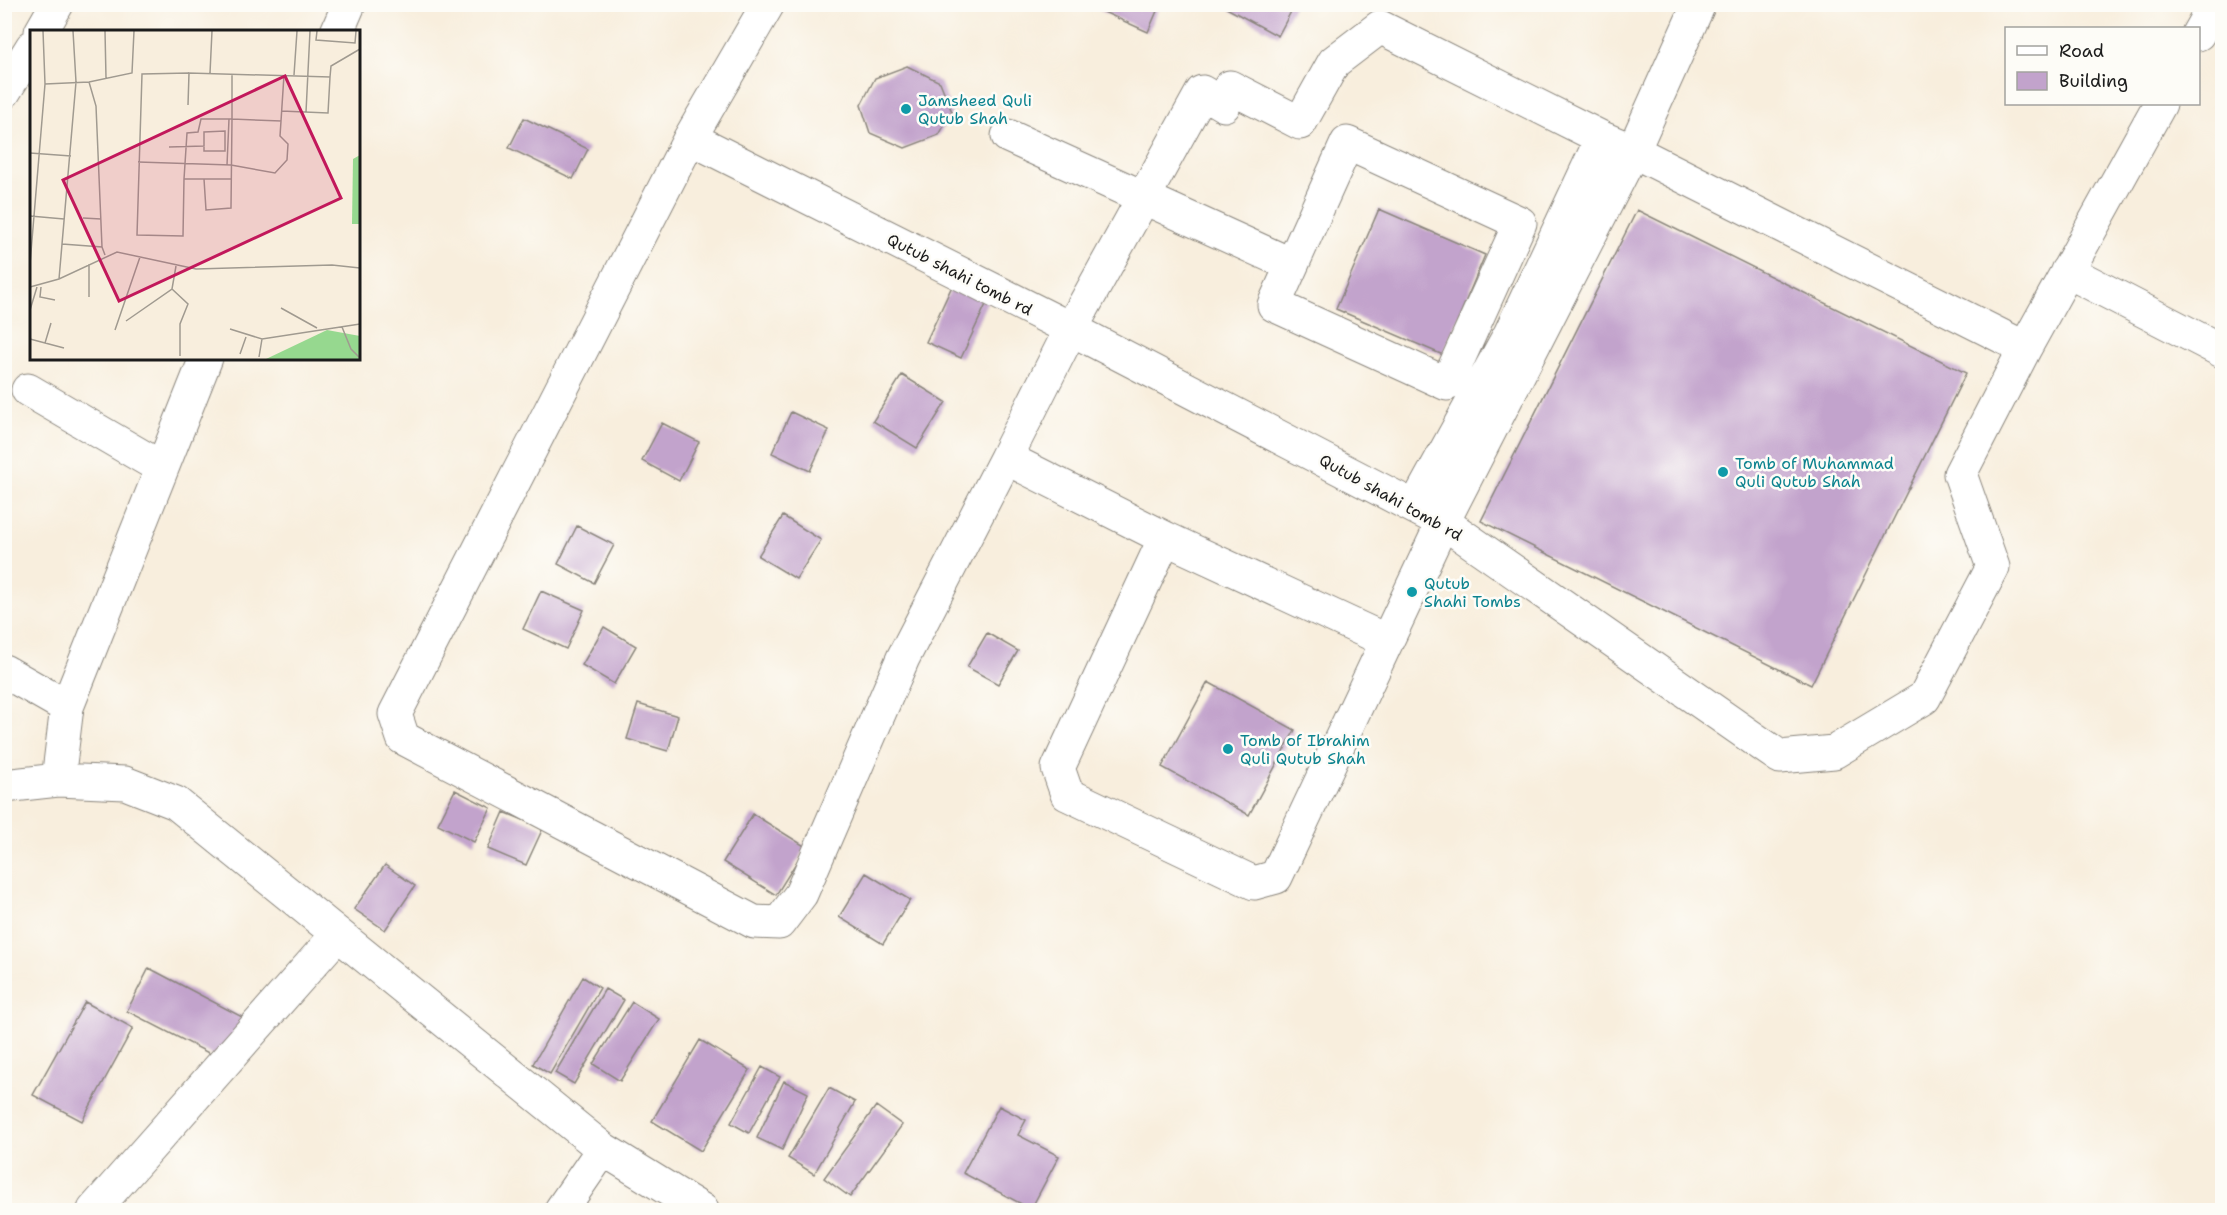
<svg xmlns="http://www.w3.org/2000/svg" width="2227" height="1215" font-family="'Shantell Sans',sans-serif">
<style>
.building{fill:#c2a3cc}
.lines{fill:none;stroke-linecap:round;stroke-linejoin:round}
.minor-casing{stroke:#8a857c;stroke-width:35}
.minor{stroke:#fff;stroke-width:33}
.culture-dot{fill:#0f9aa8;stroke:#fdfcf7;stroke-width:2}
.labels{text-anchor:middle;stroke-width:5;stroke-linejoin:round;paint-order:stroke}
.culture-label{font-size:16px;fill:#0d838f;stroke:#fdfcf7;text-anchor:start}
.street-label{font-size:16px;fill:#1c1c1c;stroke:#fdfcf7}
.inset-road{fill:none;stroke:#a09a90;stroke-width:1.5}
.view{fill:#c2185b;fill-opacity:0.15;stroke:#c2185b;stroke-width:3}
.inset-edge{fill:none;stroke:#1c1c1c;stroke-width:3}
</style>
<rect width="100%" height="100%" fill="#fdfcf7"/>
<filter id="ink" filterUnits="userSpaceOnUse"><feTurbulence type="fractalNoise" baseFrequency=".0167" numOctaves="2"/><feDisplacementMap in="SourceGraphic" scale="12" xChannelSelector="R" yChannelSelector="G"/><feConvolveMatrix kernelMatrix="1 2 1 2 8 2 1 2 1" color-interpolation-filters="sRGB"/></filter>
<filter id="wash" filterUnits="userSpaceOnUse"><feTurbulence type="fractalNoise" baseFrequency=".008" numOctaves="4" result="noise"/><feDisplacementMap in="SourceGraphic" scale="24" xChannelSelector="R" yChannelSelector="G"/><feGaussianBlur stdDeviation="1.35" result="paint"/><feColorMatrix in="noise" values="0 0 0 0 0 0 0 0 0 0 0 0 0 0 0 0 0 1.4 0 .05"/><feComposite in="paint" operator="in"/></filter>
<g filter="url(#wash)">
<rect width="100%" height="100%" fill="#f8eedd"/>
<g id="blocks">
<path class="building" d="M1086,4H1160L1148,32Z
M1219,4H1295L1278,36Z
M907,66L940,82L952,112L939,135L905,148L870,133L861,105L875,78Z
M524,118L588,149L573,179L509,148Z
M1379,209L1485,255L1443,355L1336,309Z
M1637,210L1966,373L1811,685L1481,521Z
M953,284L988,300L961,358L926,342Z
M902,375L946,402L917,448L873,421Z
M791,412L829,430L810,471L772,453Z
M662,423L699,442L679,481L642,461Z
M783,516L821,540L796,579L758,556Z
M577,526L614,545L594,583L558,564Z
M541,591L584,610L566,649L523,629Z
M604,627L636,646L614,684L582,665Z
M987,633L1018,651L998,684L967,667Z
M1208,682L1295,730L1249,815L1162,767Z
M638,704L678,716L668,751L627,739Z
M455,790L491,808L474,842L438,824Z
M504,812L543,828L526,865L488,849Z
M753,814L806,847L776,895L723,862Z
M385,865L415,886L385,930L354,909Z
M866,873L910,900L883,944L839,917Z
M149,968L244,1018L222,1060L127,1011Z
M583,977L600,988L550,1074L533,1064Z
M605,989L624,1000L574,1084L555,1073Z
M85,1002L133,1028L82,1121L33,1095Z
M632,1002L659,1019L620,1081L593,1064Z
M700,1040L750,1070L701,1151L652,1121Z
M762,1067L780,1077L749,1133L731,1123Z
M784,1081L808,1093L782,1150L757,1138Z
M829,1088L855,1102L814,1174L788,1158Z
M876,1106L902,1125L850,1197L824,1178Z
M999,1106L1026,1120L1018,1135L1059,1156L1031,1209L963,1173Z"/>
</g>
</g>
<g filter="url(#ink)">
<use href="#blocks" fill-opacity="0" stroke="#8a857c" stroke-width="1.5"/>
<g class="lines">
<defs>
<path id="minor" d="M768,4L690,138L395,714L403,738L754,922L779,923L801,894L903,658L1006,458
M41,32L57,4
M337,32L349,4
M2198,34L2215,4
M4,92L32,47
M1008,136L1292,265L1347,143L1520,223L1447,384L1274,305L1292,265
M690,138L1071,329L1443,522L1780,757L1834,752L1924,698L1993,567L1960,474L2025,348
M2067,271L2222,351
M28,390L162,468
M1415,507L1510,334L1602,138
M1165,538L1006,458L1071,329L1202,92L1224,105L1230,87L1300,123L1334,62L1380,27L1602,138L1633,151L1699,4
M1387,641L1165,538L1058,768L1067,794L1254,883L1276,877L1443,522L1633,151L2025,348L2160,104
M4,671L67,707L58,780
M67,707L206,358
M4,786L58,780L125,783L176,803L603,1149L702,1210
M94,1210L338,934
M561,1210L603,1149"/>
</defs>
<use href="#minor" class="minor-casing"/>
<use href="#minor" class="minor"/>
</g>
</g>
<g class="culture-dot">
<circle cx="906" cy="109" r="6"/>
<circle cx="1723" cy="472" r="6"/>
<circle cx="1412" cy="592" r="6"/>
<circle cx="1228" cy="749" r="6"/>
</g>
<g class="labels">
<g class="culture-label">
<text x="918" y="106">Jamsheed Quli<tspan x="918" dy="18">Qutub Shah</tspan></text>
<text x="1735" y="469">Tomb of Muhammad<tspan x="1735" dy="18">Quli Qutub Shah</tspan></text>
<text x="1424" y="589">Qutub<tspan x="1424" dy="18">Shahi Tombs</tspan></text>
<text x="1240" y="746">Tomb of Ibrahim<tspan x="1240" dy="18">Quli Qutub Shah</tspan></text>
</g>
<g class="street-label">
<text transform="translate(960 274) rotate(27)" y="6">Qutub shahi tomb rd</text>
<text transform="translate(1391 497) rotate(29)" y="6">Qutub shahi tomb rd</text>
</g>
</g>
<g transform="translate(30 30)">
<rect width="330" height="330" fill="#f8eedd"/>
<path d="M297,300L330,306V329H236Z" fill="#96d88f"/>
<path d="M330,125V194H322L323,129Z" fill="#96d88f"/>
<path class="inset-road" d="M75,1L76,48M287,1L286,10L325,13L326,1M180,43L182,1M264,45L267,1M59,52L66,76L72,217M15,54L59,52L102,43L104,1M158,75L159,43L300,47L301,36L330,19M251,81L298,83L300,47M276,82L280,1M139,117L174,116V102L195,101V121H174V116M0,123L41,126M108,132L201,135L245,143L257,130L258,114L250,106L251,91M197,135L199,89M154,149L153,206L107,205L112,44L159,43M174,149H154L157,103L168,102L171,89H202V44M201,149H174L176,180L201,178L202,89L251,91L254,45M0,186L34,189M53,188L71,189M32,214L72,217L75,225M0,234L15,54L13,1M29,249L46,52L43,1M0,257L29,249L87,222L166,239L302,235L330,238M11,257L10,267L25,270M142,259L158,274L150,294V326M59,267V234M251,278L287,298M0,280L7,257M96,291L142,259L146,236M312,297L321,319L330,328M200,299L232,309L330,294M85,300L110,227M0,309L34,318M15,313L21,293M210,324L216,307M229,327L232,309"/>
<path class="view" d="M255,46L311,168L89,271L33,150Z"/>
<rect width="330" height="330" class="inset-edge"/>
</g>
<rect width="2227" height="1215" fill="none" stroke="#fdfcf7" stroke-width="24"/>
<rect x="2005" y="27" width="195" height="78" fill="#fdfcf7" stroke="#a3a29f" stroke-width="1.5"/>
<rect x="2017" y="46" width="30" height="9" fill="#ffffff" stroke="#a3a29f" stroke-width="1.5"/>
<text x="2059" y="57" font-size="18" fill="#1c1c1c">Road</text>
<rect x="2017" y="72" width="30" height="18" fill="#c2a3cc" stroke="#a3a29f" stroke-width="1.5"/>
<text x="2059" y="87" font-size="18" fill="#1c1c1c">Building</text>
</svg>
